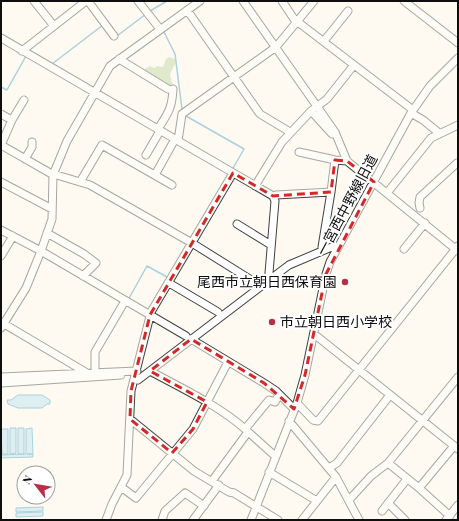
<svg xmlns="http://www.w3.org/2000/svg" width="459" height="521" font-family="'Playfair Display','Noto Sans JP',serif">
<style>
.forest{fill:#bdd69d}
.water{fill:#b9e3f2;stroke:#45a0c4}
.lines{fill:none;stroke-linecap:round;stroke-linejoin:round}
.stream{stroke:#45a0c4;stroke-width:1.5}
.minor-casing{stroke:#414141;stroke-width:9}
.minor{stroke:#fff;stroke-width:7}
.marked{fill:none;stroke:#d62828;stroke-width:3;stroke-dasharray:8 5;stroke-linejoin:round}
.poi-dot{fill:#b53046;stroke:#fff;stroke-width:1.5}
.labels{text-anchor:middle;stroke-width:4;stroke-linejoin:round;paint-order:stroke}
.street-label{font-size:14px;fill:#0e0e0e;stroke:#fff}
.poi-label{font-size:14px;fill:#0e0e0e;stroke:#fff;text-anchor:end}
</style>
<rect width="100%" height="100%" fill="#fefaf1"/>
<path class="forest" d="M169,57L175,59V64L170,74L173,87L170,91L149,80L143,79L141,74L143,70L150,66L154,68L157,66L163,67L166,59Z"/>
<path class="water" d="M18,395H42L50,400V404H47L42,408H18L8,404L7,400H11Z
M10,428H16V453L10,454Z
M18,428H24V454H18Z
M32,428L33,454H27H33V457L1,458V455L26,454V429Z
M1,429H8V454H2Z
M43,507V511L16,512V508Z
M43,512V516L16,517V513Z"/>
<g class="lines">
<path class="stream" d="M150,11L167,1
M163,30L175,54L182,109
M117,36L146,14
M52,64L103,25
M1,87L7,90L26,56
M186,116L244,149L232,170
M128,300L147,266L167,277"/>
<defs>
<path id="minor" d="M34,1L54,26
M88,1L114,36
M138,1L160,29
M243,1L335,132L347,161L458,251
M282,1L294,19L413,110
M404,1L458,43
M187,10L260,114L290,132
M1,38L273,196L275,201L269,273
M324,41L348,11
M22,51L86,1
M119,59L168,89
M311,111L332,134
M411,113L423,120L439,133
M1,114L8,118
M158,129C168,113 172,109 173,89
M178,141L182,114L276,47L314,1
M1,145L50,173L90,185L192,243L256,283
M1,145L12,120L24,100
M299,152L335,160L347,161
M146,155L160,131
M25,159L32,147V142
M155,175L175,139
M1,182L52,209
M80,182L102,145L172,185
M255,186L282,142L311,111L327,99L354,65
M387,193L431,138L458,125
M273,196L276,195L331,192
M420,208L419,203L420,197L457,163
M237,224L271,245
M1,230L41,251L186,336
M47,233L84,254L96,263L83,276
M322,247L331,192L335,160
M404,249L425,223
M1,256L13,236
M169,283L218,312
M1,322L87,373
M1,328L26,288L41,251L52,219L53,175L67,141L110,66L200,1
M314,334L458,449
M191,339L264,383L276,391L294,409
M150,371C181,388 218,405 245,429C255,438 265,447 275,456
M95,372V352L125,301
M1,377L137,371
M138,380L289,265L334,246
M1,383L121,375
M297,403L313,420L318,421L458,246
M130,419L194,471L229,492L234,493L278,520
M289,421L336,477L359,520
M245,429L269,400L275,402L279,395
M388,463L419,488L450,516
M329,468L337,463L390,395
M269,472L317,501
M212,481L248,432
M121,487L136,498L193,429L228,362
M419,488L454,446
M349,500L371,476L388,463L458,377
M388,503L405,520
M382,511L407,479
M106,520L112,504L127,475L131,391L151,312L233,173
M162,520L165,511L185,493L204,506
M193,520L219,485
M251,520L297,403L305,375L326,274L330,262L411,113L430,86L458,58
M302,520L336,477
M446,520L458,505"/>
</defs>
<use href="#minor" class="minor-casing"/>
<use href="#minor" class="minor"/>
</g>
<path d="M0 0H459V521H0ZM335,160L347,161L374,182L326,274L305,375L294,409L264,383L191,339L150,371L207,402L193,429L172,453L130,419L131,391L150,315L233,173L273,196L331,192Z" fill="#fefaf1" fill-opacity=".55" fill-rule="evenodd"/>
<path class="marked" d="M335,160L347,161L374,182L326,274L305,375L294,409L264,383L191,339L150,371L207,402L193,429L172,453L130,419L131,391L150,315L233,173L273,196L331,192Z"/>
<g class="poi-dot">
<circle cx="345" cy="282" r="4"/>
<circle cx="272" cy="322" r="4"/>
</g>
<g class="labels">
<g class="street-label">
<text transform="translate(347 205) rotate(-62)" y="5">一宮西中野線旧道</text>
</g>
<g class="poi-label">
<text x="337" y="287">尾西市立朝日西保育園</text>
<text x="280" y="327" text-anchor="start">市立朝日西小学校</text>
</g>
</g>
<rect width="459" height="521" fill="none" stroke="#0e0e0e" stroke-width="4"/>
<g transform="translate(36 485) rotate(301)"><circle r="19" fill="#ffffff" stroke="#9f9f9f"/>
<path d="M0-3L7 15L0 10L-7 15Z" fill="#b53046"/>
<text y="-6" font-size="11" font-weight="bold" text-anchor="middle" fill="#0e0e0e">N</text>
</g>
</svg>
